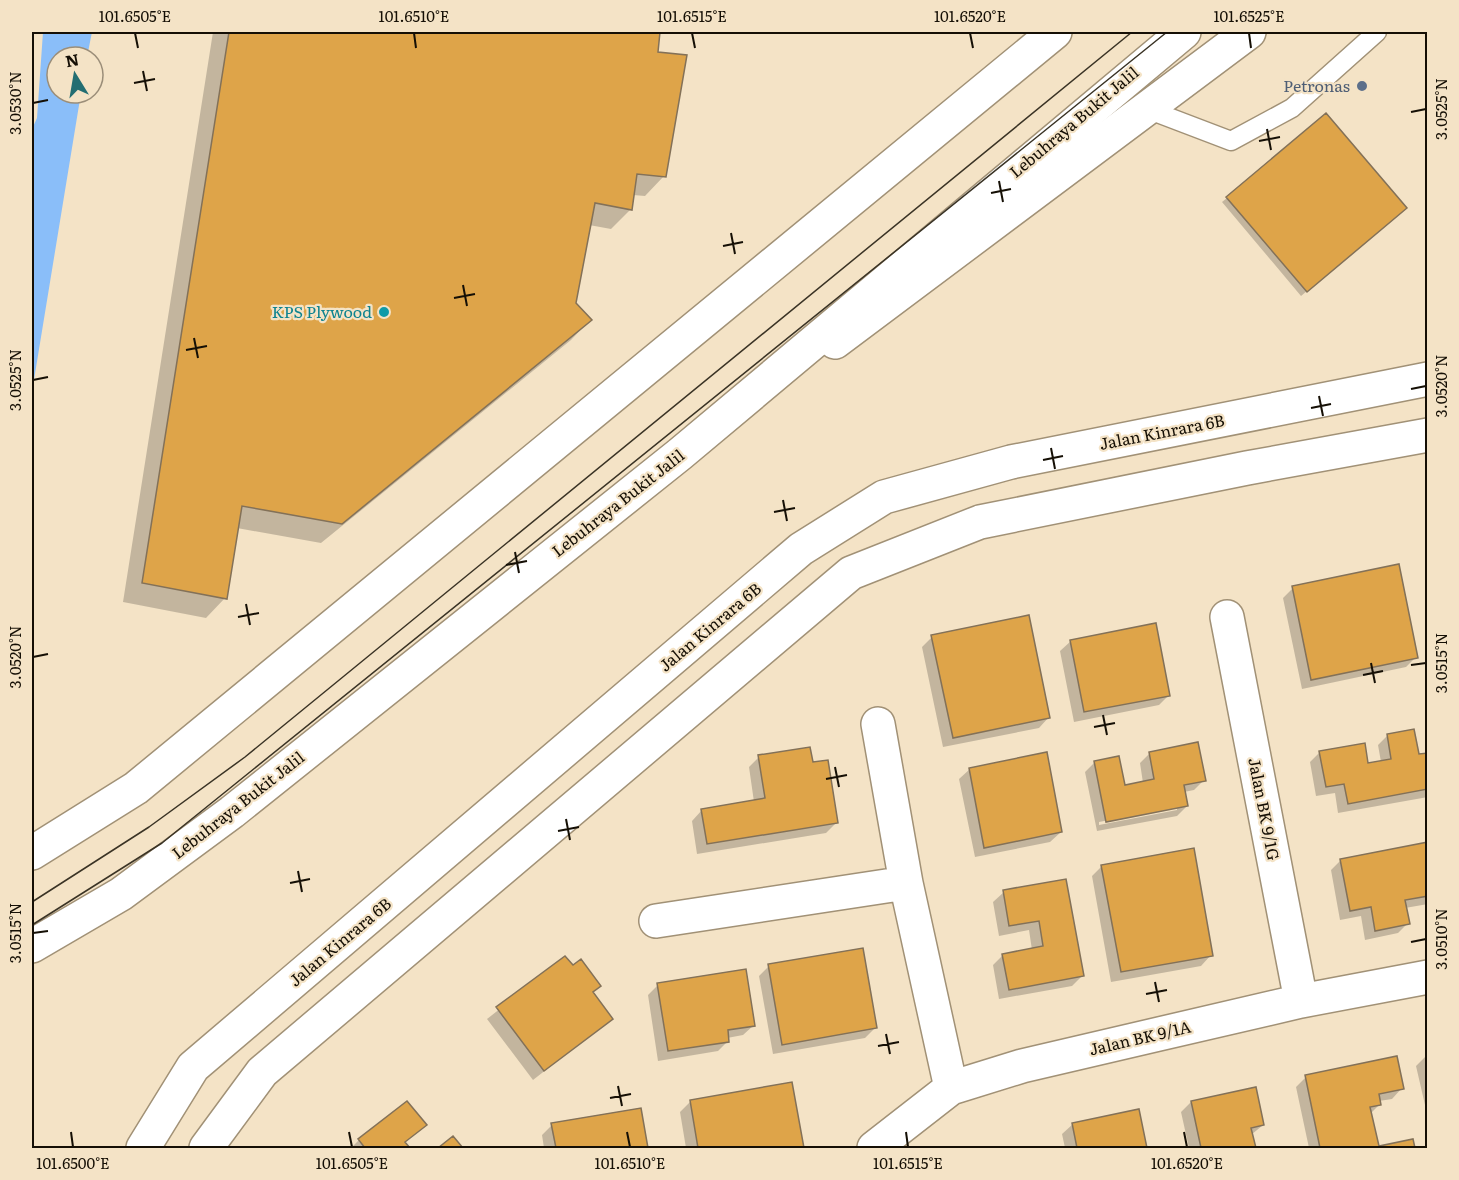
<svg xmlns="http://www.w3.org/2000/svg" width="1459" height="1180" font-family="Literata,serif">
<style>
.water{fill:#8abef9}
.shadow{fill:#0003;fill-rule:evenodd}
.building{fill:#dea449;stroke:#837158;stroke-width:1.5}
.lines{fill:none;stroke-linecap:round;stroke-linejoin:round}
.service-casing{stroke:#a19176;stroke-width:21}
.minor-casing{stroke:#a19176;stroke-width:36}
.tertiary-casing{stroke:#a19176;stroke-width:36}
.trunk-casing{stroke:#a19176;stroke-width:36}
.service{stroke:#fff;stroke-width:18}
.minor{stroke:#fff;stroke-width:33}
.tertiary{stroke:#fff;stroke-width:33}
.trunk{stroke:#fff;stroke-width:33}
.tram{stroke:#3a3325;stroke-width:1.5}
.ticks{fill:none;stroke:#150f05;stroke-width:2}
.service-dot{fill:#5c6f8a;stroke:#f4e3c6;stroke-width:2}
.culture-dot{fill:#0f9aa8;stroke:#f4e3c6;stroke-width:2}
.labels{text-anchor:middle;stroke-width:4.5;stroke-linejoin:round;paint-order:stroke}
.service-label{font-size:16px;fill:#4e5e75;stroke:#f4e3c6;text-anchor:end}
.street-label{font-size:16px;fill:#150f05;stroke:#f4e3c6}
.culture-label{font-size:16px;fill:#0d838f;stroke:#f4e3c6;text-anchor:end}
.neatline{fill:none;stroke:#150f05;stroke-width:2}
.ticks-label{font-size:15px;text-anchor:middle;fill:#150f05}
</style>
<rect width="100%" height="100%" fill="#f4e3c6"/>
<path class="water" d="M43,32H92L87,57H57V93H81L32,392V129L37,118Z"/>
<path class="shadow" d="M213,32H659L657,53L664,176L645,196L633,195L631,209L611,229L589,225L574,303L590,320L571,340L321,543L237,528L225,598L206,618L123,602Z
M1227,198L1400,213L1301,296L1222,202Z
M1293,588L1416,657L1406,667L1302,689L1283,598Z
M932,637L1049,717L1039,728L943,747L922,647Z
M1071,641L1169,695L1159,705L1074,722L1060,651Z
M1388,735L1418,756L1428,754V797L1338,813L1335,793L1316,796L1310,762L1320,752L1367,765L1381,762L1378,745Z
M1150,753L1204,780L1194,790L1184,792L1187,806L1177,816L1097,831L1085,772L1095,762L1124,787L1143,783L1140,763ZM1177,807V810L1099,825V822Z
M759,757L811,764L836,823L826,833L697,854L692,821L702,810L754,802L749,767Z
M970,769L1061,832L1050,842L975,857L959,779Z
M1428,844V904L1405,908L1408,923L1398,933L1365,940L1361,916L1340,920L1331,870L1341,860Z
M1102,866L1211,955L1201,966L1111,982L1092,876Z
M1064,881L1082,976L1072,986L999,999L993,965L1003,955L1032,950L1029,930L999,936L993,902L1004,892Z
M565,958L611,1019L533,1080L487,1019Z
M769,966L875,1028L865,1038L773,1054L759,976Z
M658,985L754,1025L743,1035L727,1038L728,1041L718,1051L658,1061L648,995Z
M1426,1056H1428V1118L1416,1066Z
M1306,1077L1402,1088L1392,1099L1379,1101L1380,1104L1370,1114L1378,1148L1412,1141L1413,1148H1309L1296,1087Z
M791,1084L802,1148H686L680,1112L690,1102Z
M1191,1102L1263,1125L1251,1135L1254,1148H1189L1181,1112Z
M640,1110L647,1148H544L542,1135L552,1125Z
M1138,1111L1145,1148H1065L1062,1134L1073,1124Z
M425,1125L404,1143L408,1148H351L359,1140Z"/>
<path class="building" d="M229,32H660L658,52L687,55L666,177L637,174L632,210L595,203L576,303L592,320L342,524L242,506L227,599L142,583Z
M1326,113L1407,208L1307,292L1226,197Z
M1399,564L1418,658L1311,680L1292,586Z
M1029,615L1050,718L953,738L931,635Z
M1156,623L1170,696L1084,712L1070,640Z
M1414,729L1419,754L1428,753V789L1348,804L1344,784L1326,787L1319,751L1365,743L1368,763L1391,759L1387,734Z
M1198,742L1206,781L1184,785L1188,806L1106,822L1094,761L1119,756L1125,785L1154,779L1149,752Z
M810,747L813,762L828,760L838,823L707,844L701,809L765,798L758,755Z
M1047,752L1062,832L984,848L969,768Z
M1428,842V896L1405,900L1410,924L1375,931L1371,907L1350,911L1340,859Z
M1194,848L1213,956L1121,972L1101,865Z
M1066,879L1084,976L1009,990L1002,954L1043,946L1039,921L1009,926L1003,890Z
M863,948L877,1028L782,1045L768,964Z
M565,956L573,965L581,959L601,986L593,992L613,1019L544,1071L496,1007Z
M746,969L755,1026L728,1030L729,1042L668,1051L657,983Z
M1397,1056L1404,1089L1379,1094L1381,1105L1370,1107L1379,1146L1413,1139L1415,1148H1320L1305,1075Z
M792,1082L804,1148H698L690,1100Z
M1256,1087L1264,1125L1251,1128L1256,1148H1201L1191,1101Z
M407,1101L427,1125L405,1142L410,1148H365L358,1139Z
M641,1108L648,1148H556L551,1123Z
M1139,1109L1147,1148H1077L1072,1123Z
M453,1136L463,1148H438Z"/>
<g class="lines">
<defs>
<path id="service" d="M1147,109L1231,141L1292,108L1377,32"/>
<path id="minor" d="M1227,617L1301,1001
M878,724L906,883L951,1088
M656,921L906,883
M874,1148L951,1088L1022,1066L1159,1034L1301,1001L1428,977"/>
<path id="tertiary" d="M835,342L1249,32
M143,1148L193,1067L801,549L884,497L1011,462L1428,379
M206,1148L262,1072L851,573L980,522L1247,468L1428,435"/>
<path id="trunk" d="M32,853L136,788L1055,32
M32,946L121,894L232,812L680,454L1184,32"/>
</defs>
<use href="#service" class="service-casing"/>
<use href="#minor" class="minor-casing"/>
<use href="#tertiary" class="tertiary-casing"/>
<use href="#trunk" class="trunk-casing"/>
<use href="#service" class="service"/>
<use href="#minor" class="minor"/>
<use href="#tertiary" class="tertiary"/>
<use href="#trunk" class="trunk"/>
<path class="tram" d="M32,902L149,827L245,757L1132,32
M32,925L162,843L1167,32"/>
</g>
<path class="ticks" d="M135,33L138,48M414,33L416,48M692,33L695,48M970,33L973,48M1249,33L1251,48M143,71L147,91M134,83L155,79M33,103L48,100M1411,112L1426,109M1267,129L1271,150M1259,141L1280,137M999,181L1003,202M991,193L1011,189M731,233L735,254M723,246L743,242M463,285L467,306M454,298L475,294M194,338L198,358M186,350L207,346M33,380L48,377M1411,389L1426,386M1319,396L1323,416M1311,408L1331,404M1051,448L1055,469M1043,460L1063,456M783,500L787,521M774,512L795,508M515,552L519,573M506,565L527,561M246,604L250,625M238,617L259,613M33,657L48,654M1371,663L1375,683M1411,665L1426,663M1363,675L1383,671M1103,715L1107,735M1094,727L1115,723M835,767L839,787M826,779L847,775M566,819L570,840M558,831L579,827M298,871L302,892M290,883L310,879M33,933L48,931M1411,942L1426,939M1155,982L1159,1002M1146,994L1167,990M886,1034L890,1054M878,1046L899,1042M618,1086L622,1106M610,1098L631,1094M71,1132L73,1147M349,1132L352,1147M627,1132L630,1147M906,1132L908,1147M1184,1132L1187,1147"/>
<circle class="service-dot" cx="1362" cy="86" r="6"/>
<circle class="culture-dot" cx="384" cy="312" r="6"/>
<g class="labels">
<g class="service-label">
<text x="1350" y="92">Petronas</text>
</g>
<g class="street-label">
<text transform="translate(1074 122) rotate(-40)" y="6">Lebuhraya Bukit Jalil</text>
<text transform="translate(1162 432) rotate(-11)" y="6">Jalan Kinrara 6B</text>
<text transform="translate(618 503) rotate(-38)" y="6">Lebuhraya Bukit Jalil</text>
<text transform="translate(710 627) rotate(-40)" y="6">Jalan Kinrara 6B</text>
<text transform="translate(238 805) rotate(-38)" y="6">Lebuhraya Bukit Jalil</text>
<text transform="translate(1264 809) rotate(79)" y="6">Jalan BK 9/1G</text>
<text transform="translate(340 942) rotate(-40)" y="6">Jalan Kinrara 6B</text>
<text transform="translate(1140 1038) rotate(-13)" y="6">Jalan BK 9/1A</text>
</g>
<g class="culture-label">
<text x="372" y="318">KPS Plywood</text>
</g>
</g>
<rect width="1459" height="1180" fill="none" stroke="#f4e3c6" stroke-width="66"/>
<g transform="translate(75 75) rotate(349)"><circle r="28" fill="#f4e3c6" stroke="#9b8e79" stroke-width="1.5"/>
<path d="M0-4.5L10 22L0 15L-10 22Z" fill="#236e72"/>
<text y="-9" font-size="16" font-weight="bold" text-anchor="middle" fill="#150f05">N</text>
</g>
<rect x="33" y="33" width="1393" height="1114" class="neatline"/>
<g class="ticks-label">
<text x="135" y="22">101.6505°E</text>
<text x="414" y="22">101.6510°E</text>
<text x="692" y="22">101.6515°E</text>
<text x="970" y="22">101.6520°E</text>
<text x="1249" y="22">101.6525°E</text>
<text transform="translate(16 103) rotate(-90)" y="5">3.0530°N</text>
<text transform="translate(1442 109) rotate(-90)" y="5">3.0525°N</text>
<text transform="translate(16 380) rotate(-90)" y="5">3.0525°N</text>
<text transform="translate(1442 386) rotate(-90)" y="5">3.0520°N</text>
<text transform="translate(16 657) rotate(-90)" y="5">3.0520°N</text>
<text transform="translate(1442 663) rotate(-90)" y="5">3.0515°N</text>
<text transform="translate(16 933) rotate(-90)" y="5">3.0515°N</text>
<text transform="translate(1442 939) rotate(-90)" y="5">3.0510°N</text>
<text x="73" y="1169">101.6500°E</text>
<text x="352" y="1169">101.6505°E</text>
<text x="630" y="1169">101.6510°E</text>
<text x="908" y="1169">101.6515°E</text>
<text x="1187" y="1169">101.6520°E</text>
</g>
</svg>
